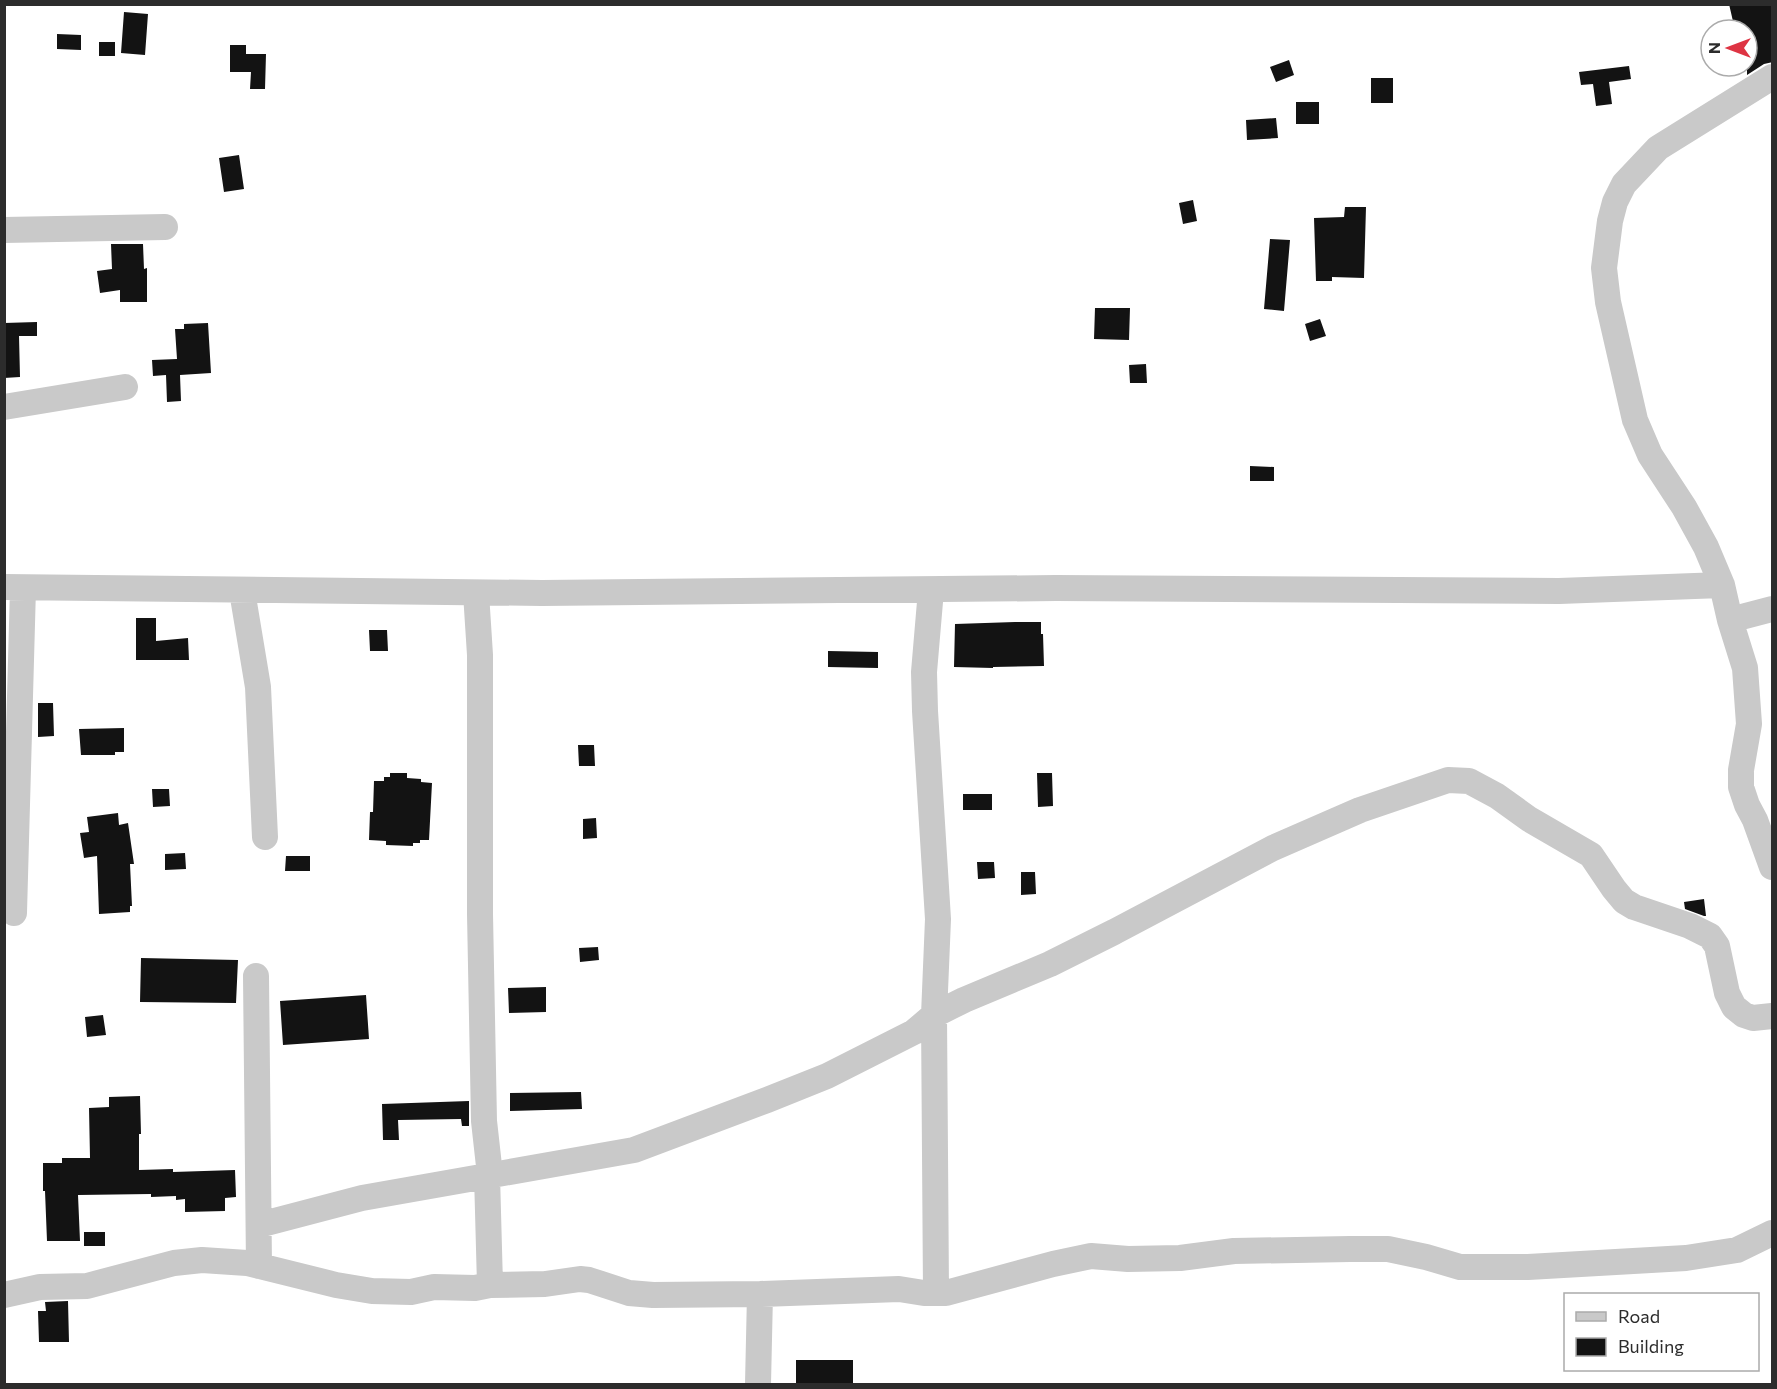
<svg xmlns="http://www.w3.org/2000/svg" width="1777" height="1389" font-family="Commissioner,sans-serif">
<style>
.building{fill:#131313}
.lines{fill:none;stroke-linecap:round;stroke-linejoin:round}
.minor{stroke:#c9c9c9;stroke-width:26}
</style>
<rect width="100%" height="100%" fill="#fff"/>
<path class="building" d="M1729,4H1773V62L1764,64L1747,75V30H1735Z
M124,12L148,14L145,55L121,53Z
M57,34L81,35V50L57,49Z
M99,42H115V56H99Z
M230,45H246V54H266L265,89H250L251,72H230Z
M1289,60L1294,75L1276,82L1270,67Z
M1629,66L1631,79L1609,82L1612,104L1596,106L1593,84L1581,85L1579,72Z
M1371,78H1393V103H1371Z
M1296,102H1319V124H1296Z
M1276,118L1278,138L1247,140L1246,120Z
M239,155L244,189L224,192L219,158Z
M1193,200L1197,221L1183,224L1179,203Z
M1345,207H1366L1364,278L1332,277V281H1316L1314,218L1344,217Z
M1270,239L1290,240L1284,311L1264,309Z
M111,244H143L144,269L147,268V302H120V290L100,293L97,271L112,269Z
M1095,308H1130L1129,340L1094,339Z
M1320,319L1326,336L1310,341L1305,324Z
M37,322V336H19L20,377L4,378V323Z
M208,323L211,373L180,375L181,401L167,402L166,375L153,376L152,360L177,359L175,329H184V324Z
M1146,364L1147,383H1130L1129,365Z
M1250,466L1274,467V481H1250Z
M136,618H156V641L188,638L189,660H136Z
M1015,622H1041V634H1043L1044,666L993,667V668L954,667L955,624Z
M369,630H387L388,651H370Z
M828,651L878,652V668L828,667Z
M38,703H53L54,736L38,737Z
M124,728V752H115V755H81L79,729Z
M578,745H594L595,766H579Z
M390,773H407V778L421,779V782L432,783L429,840H420V843H413V846L386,845V841L369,840L370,812H373L374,781H384V777H390Z
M1037,773H1052L1053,806L1038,807Z
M152,789H169L170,806L153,807Z
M963,794H992V810H963Z
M118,813L119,825L128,823L134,864H130L132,906H130V912L99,914L97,856L84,858L80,833L89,832L87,817Z
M596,818L597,838L583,839V819Z
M185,853L186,869L165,870V854Z
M286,856H310V871H285Z
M977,862H994L995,878L978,879Z
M1021,872H1035L1036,894L1021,895Z
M1704,899L1706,916H1704L1685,909L1684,902Z
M598,947L599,960L580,962L579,948Z
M141,958L238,960L236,1003L140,1002Z
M546,987V1012L509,1013L508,988Z
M366,995L369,1039L283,1045L280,1001Z
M103,1015L106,1035L87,1037L85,1017Z
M581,1092L582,1109L510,1111V1093Z
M140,1096L141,1134H139V1170L173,1169V1172L235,1170L236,1197L225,1198V1211L185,1212V1199L176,1200V1196L151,1197V1194L78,1195L80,1241H47L45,1191H43V1163H62V1158H90L89,1108L109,1107V1097Z
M469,1101V1126H462L461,1119L398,1120L399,1140H383L382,1104Z
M84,1232H105V1246H84Z
M68,1301L69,1342H39L38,1311H46L45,1302Z
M796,1360H853V1384H796Z"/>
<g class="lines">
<path class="minor" d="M1772,77L1658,148L1624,184L1615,202L1610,221L1604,268L1608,302L1635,420L1650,455L1684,507L1706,547L1722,585L1730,620L1745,668L1749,724L1741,770V787L1747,805L1755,820L1772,867
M4,230L165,227
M4,407L125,387
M4,587L542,593L1056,588L1559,591L1722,585
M931,590L924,672L925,711L938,919L934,1015L936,1293
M242,591L258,687L265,837
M476,593L480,655V914L484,1121L489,1166L487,1175L490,1285
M1730,620L1772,609
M14,913L23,588
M256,976L259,1266
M259,1225L362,1198L634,1150L767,1100L827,1076L914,1032L934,1015L964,1000L1050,964L1114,932L1273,848L1360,810L1448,780L1469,781L1497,796L1529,819L1591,855L1614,889L1624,901L1634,907L1690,926L1710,936L1717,946L1727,993L1734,1007L1744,1015L1753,1018L1772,1016
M4,1295L40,1287L87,1286L174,1263L202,1260L247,1263L336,1285L372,1291L411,1292L434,1287L475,1288L490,1285L545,1284L580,1279L589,1280L629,1293L653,1295L760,1294L899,1289L924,1293H946L1053,1264L1091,1256L1128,1259L1180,1258L1234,1251L1350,1249H1388L1426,1257L1460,1267H1528L1686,1258L1737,1250L1772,1233
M758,1384L760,1294"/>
</g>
<rect width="1777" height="1389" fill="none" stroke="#2c2c2c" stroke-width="12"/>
<rect x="1564" y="1293" width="195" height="78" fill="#ffffff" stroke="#ababab" stroke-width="1.5"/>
<rect x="1576" y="1312" width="30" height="9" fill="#c9c9c9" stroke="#ababab" stroke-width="1.5"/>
<text x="1618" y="1323" font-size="18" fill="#2c2c2c">Road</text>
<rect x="1576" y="1338" width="30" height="18" fill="#131313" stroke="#ababab" stroke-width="1.5"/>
<text x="1618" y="1353" font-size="18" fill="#2c2c2c">Building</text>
<g transform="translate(1729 48) rotate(270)"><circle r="28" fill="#ffffff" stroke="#ababab" stroke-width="1.5"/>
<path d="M0-4.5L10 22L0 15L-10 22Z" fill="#de3443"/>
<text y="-9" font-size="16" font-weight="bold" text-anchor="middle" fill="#2c2c2c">N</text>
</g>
</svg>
